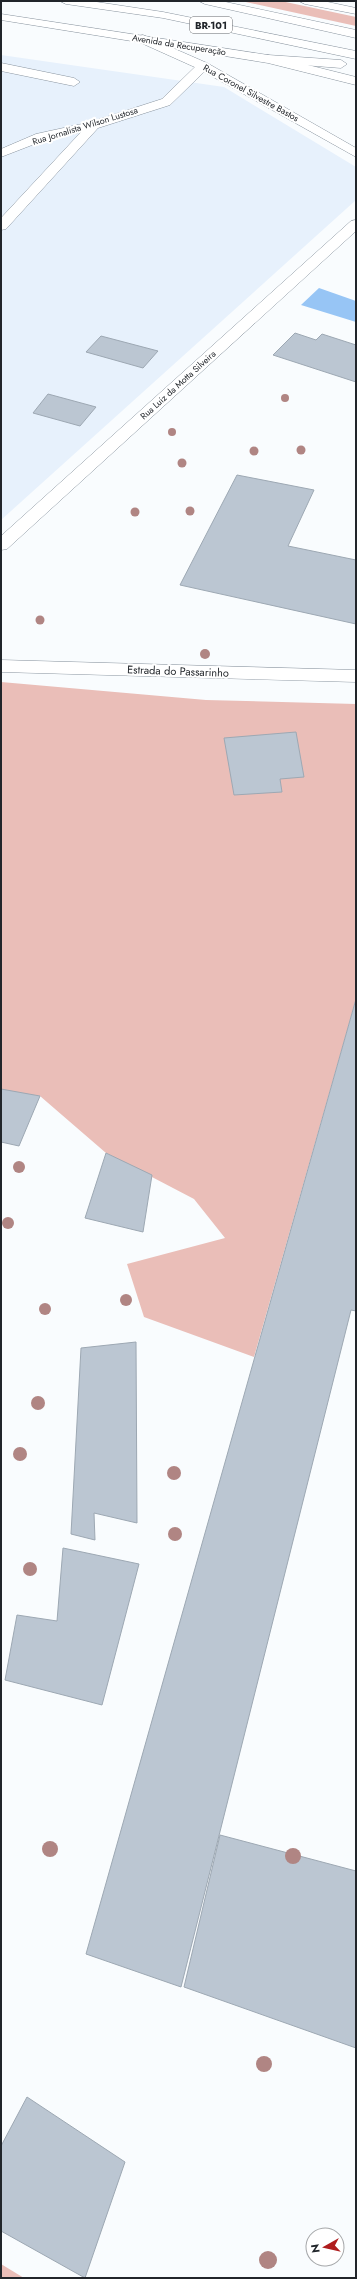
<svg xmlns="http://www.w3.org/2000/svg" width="357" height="2279" font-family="Jost,sans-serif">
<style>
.built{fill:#e7f1fc}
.green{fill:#eabeb8}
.water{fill:#97c5f5}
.building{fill:#bbc6d2;stroke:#9da8b3}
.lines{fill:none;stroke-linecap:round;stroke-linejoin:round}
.service-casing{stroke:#89949f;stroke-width:1}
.minor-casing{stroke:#89949f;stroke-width:1}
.secondary-casing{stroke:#89949f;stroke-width:1}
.trunk-casing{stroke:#89949f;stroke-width:1}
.service{fill:#fff;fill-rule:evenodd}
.minor{fill:#fff;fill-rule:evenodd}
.secondary{fill:#fff;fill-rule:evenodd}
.trunk{fill:#fff;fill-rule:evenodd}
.tree{fill:#b08583}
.labels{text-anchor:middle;stroke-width:4;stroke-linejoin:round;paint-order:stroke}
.far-street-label{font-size:9px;fill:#21252a;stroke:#fff}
.shield{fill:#fff;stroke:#64666a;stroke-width:1}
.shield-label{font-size:10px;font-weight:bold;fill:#21252a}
.street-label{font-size:11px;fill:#21252a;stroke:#fff}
</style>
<rect width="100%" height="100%" fill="#f9fcfe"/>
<path class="built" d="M1,55L224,87L356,167V200L1,520Z"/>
<path class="green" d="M241,1H281L356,17V26Z
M1,682L206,700L356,704V999L254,1357L144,1317L127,1264L225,1238L194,1199L106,1153L40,1096L1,1092Z
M1,2264L24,2278H1Z"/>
<path class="water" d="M319,288L356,301V322L301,305Z"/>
<path class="building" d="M295,333L316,340L322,334L356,345V382L273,355Z
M101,336L158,351L143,368L86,352Z
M48,394L96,407L80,426L33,413Z
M237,475L314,490L288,546L356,560V624L180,585Z
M296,732L304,777L280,779L282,792L234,795L224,738Z
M356,999V1311L351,1310L181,1987L86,1954Z
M1,1089L40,1096L19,1146L1,1142Z
M106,1153L152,1175L143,1232L85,1218Z
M136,1342L137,1523L94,1513L95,1540L71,1534L81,1348Z
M63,1548L139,1564L102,1705L5,1680L17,1615L57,1621Z
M220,1835L356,1871V2048L184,1987Z
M27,2097L125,2162L85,2278L1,2231V2146Z"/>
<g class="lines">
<defs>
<path id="service" d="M203,62L209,66L207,69L170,105L98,128L6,229L1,230V218L81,132L45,140L1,157V149L36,134L91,122L162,99L199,63Z
M1,63L74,78L80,82L74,86L1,71Z"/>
<path id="minor" d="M143,35L207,63L356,148V157L199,69L139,42L137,39L139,36Z
M356,220V231L7,549L1,550V536L351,221Z
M1,660L356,670V682L1,672Z"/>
<path id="secondary" d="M299,1H323L356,8V14L305,4Z
M1,14L268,55L356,77V85L268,63L1,20Z"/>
<path id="trunk" d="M60,1H90L163,12L356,51V59L163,18L66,4Z
M199,1H221L356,30V38L205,4Z
M268,55L341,60L347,64L341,68L264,62L262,59L264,56Z"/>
</defs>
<use href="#service" class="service-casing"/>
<use href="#minor" class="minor-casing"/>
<use href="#secondary" class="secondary-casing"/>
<use href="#trunk" class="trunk-casing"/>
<use href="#service" class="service"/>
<use href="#minor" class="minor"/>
<use href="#secondary" class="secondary"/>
<use href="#trunk" class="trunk"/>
</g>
<g class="tree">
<circle cx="285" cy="398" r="4"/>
<circle cx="172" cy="432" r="4"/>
<circle cx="301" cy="450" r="4.5"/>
<circle cx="254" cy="451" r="4.5"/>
<circle cx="182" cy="463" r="4.5"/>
<circle cx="190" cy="511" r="4.5"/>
<circle cx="135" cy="512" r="4.5"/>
<circle cx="40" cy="620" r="4.5"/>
<circle cx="205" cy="654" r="5"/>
<circle cx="19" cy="1167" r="6"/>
<circle cx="8" cy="1223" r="6"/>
<circle cx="126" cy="1300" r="6"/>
<circle cx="45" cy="1309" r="6"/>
<circle cx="38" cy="1403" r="7"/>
<circle cx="20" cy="1454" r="7"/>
<circle cx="174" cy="1473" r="7"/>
<circle cx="175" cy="1534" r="7"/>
<circle cx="30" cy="1569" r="7"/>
<circle cx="50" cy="1849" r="8"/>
<circle cx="293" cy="1856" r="8"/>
<circle cx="264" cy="2064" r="8"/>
<circle cx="268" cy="2260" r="9"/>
</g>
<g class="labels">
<g class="far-street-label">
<text transform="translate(179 45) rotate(9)" y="3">Avenida da Recuperação</text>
<text transform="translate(251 93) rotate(29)" y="3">Rua Coronel Silvestre Bastos</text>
<text transform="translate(85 126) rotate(-17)" y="3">Rua Jornalista Wilson Lustosa</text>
<text transform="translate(178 385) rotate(-42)" y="3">Rua Luiz da Motta Silveira</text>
</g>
<rect class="shield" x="190" y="17" width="42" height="16" rx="3"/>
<g class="shield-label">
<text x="211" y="29">BR-101</text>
</g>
<g class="street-label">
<text transform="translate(178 671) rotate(2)" y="4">Estrada do Passarinho</text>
</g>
</g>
<rect width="357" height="2279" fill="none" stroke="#21252a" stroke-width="4"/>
<g transform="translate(325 2247) rotate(262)"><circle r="19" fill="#ffffff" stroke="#a6a8aa"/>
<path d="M0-3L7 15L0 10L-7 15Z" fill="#af1d1e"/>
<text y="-6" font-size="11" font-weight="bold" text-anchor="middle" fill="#21252a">N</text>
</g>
</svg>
